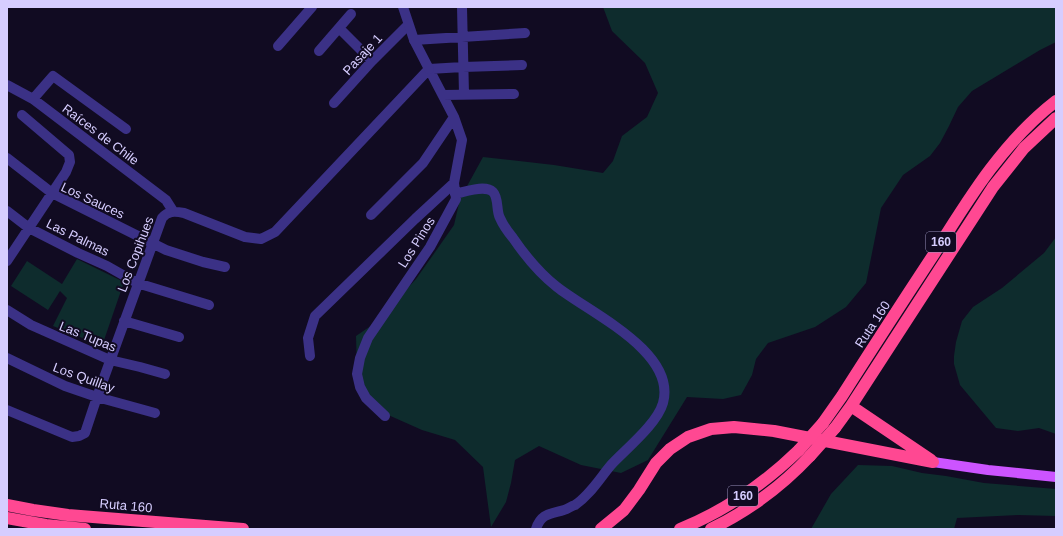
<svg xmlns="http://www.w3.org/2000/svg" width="1063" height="536" font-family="Helvetica,sans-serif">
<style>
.green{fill:#0e2c2d}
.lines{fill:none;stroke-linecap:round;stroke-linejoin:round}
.minor{stroke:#3b3186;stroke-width:10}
.tertiary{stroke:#3b3186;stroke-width:10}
.primary{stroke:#cc54ff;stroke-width:10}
.motorway{stroke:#ff4892;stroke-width:12}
.motorway-bridge{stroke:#ff4892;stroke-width:12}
.labels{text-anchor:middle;stroke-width:4;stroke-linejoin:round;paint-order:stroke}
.shield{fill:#110b22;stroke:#9b93bd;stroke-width:1}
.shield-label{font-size:12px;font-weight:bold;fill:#d6cdff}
.street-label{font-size:13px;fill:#d6cdff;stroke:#110b22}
</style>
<rect width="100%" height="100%" fill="#110b22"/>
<path class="green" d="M603,7H1056V42L1040,50L972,91L958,107L949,126L940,143L930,156L903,175L881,208L866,283L846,307L815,327L768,343L756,359L752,375L741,395L723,399L687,397L648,460L621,473L581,465L539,446L515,460L511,483L506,502L491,527L483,467L455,440L422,430L368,406L357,370L356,336L375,323L416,279L433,255L454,225L460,199L483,157L554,165L603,173L613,161L622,136L647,117L658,93L645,63L612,31Z
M1056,237V434L1039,428L1018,431L996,428L960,385L954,364V356L956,342L962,321L973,307L1002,288L1044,253Z
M77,259L124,282L102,346L53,326L67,298L60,291L48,310L11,286L27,261L62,284Z
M858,465L892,466L922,473L946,476L984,483L1056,489V516L1018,515L957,518L954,529H811L831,494Z"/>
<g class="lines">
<path class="minor" d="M462,7L464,94
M339,28L372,61
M414,40L525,33
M278,46L312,7
M319,51L351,14
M429,69L463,67L522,65
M7,85L33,99L166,200L173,211
M443,95L514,94
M33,99L53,76L126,129
M334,103L372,61L408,25
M7,158L52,193L166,250L203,262L225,267
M455,194C465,192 485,184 493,192C499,198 496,211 500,218C503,225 508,232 513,238C526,257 539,273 557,287C590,313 677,352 663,403C657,424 627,448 611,465C600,478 590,495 575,505C571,506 568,509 564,510C551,514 541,513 536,529
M7,211L29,228L78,253L107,266L137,283L209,305
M371,215L423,163L454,117
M7,261L66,172L70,162L69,155L22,115
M7,310L31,325L110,360L140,367L165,374
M124,321L179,337
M310,356L308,338L315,316L415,219L454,183
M7,358L65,386L97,397L155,413
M7,410L72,437L79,436L85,433L97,397L162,218C168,211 174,211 184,213L245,237L261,239L275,232L429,69
M385,416L366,398L360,387L357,374L360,358L368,338L430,247L456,199L454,183L462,140L454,117L429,69"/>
<path class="tertiary" d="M403,7L414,40L429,69"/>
<path class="primary" d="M933,462L988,470L1056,477"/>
<path class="motorway" d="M851,406L931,460
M823,423L842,396C872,349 903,301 934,254C969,198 1003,142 1056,101
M835,428L851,406L993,187L1024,148L1056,118
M7,505L33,510L68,515L243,529
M7,518L46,525L85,529
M601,529L624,510L639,490L656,463L670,449L688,437L711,429L734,427L774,431L933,462
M680,529C725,511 764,484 799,450
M711,529C748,511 782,486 810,456"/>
<path class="motorway-bridge" d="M799,450L823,423
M810,456L835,428"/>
</g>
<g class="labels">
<g class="shield">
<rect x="926" y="232" width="30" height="20" rx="3"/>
<rect x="728" y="486" width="30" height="20" rx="3"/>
</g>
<g class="shield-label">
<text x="941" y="246">160</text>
<text x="743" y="500">160</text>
</g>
<g class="street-label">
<text transform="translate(362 54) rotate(-47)" y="5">Pasaje 1</text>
<text transform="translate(101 134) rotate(37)" y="5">Raíces de Chile</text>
<text transform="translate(93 200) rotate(25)" y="5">Los Sauces</text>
<text transform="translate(78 237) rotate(26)" y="5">Las Palmas</text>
<text transform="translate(416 242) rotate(-58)" y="5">Los Pinos</text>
<text transform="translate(135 254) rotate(-69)" y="5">Los Copihues</text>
<text transform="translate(872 324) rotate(-57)" y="5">Ruta 160</text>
<text transform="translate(88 336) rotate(22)" y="5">Las Tupas</text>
<text transform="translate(84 377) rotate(20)" y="5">Los Quillay</text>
<text transform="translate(126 505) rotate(5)" y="5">Ruta 160</text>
</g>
</g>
<rect width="1063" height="536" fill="none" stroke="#d6cdff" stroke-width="16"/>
</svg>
